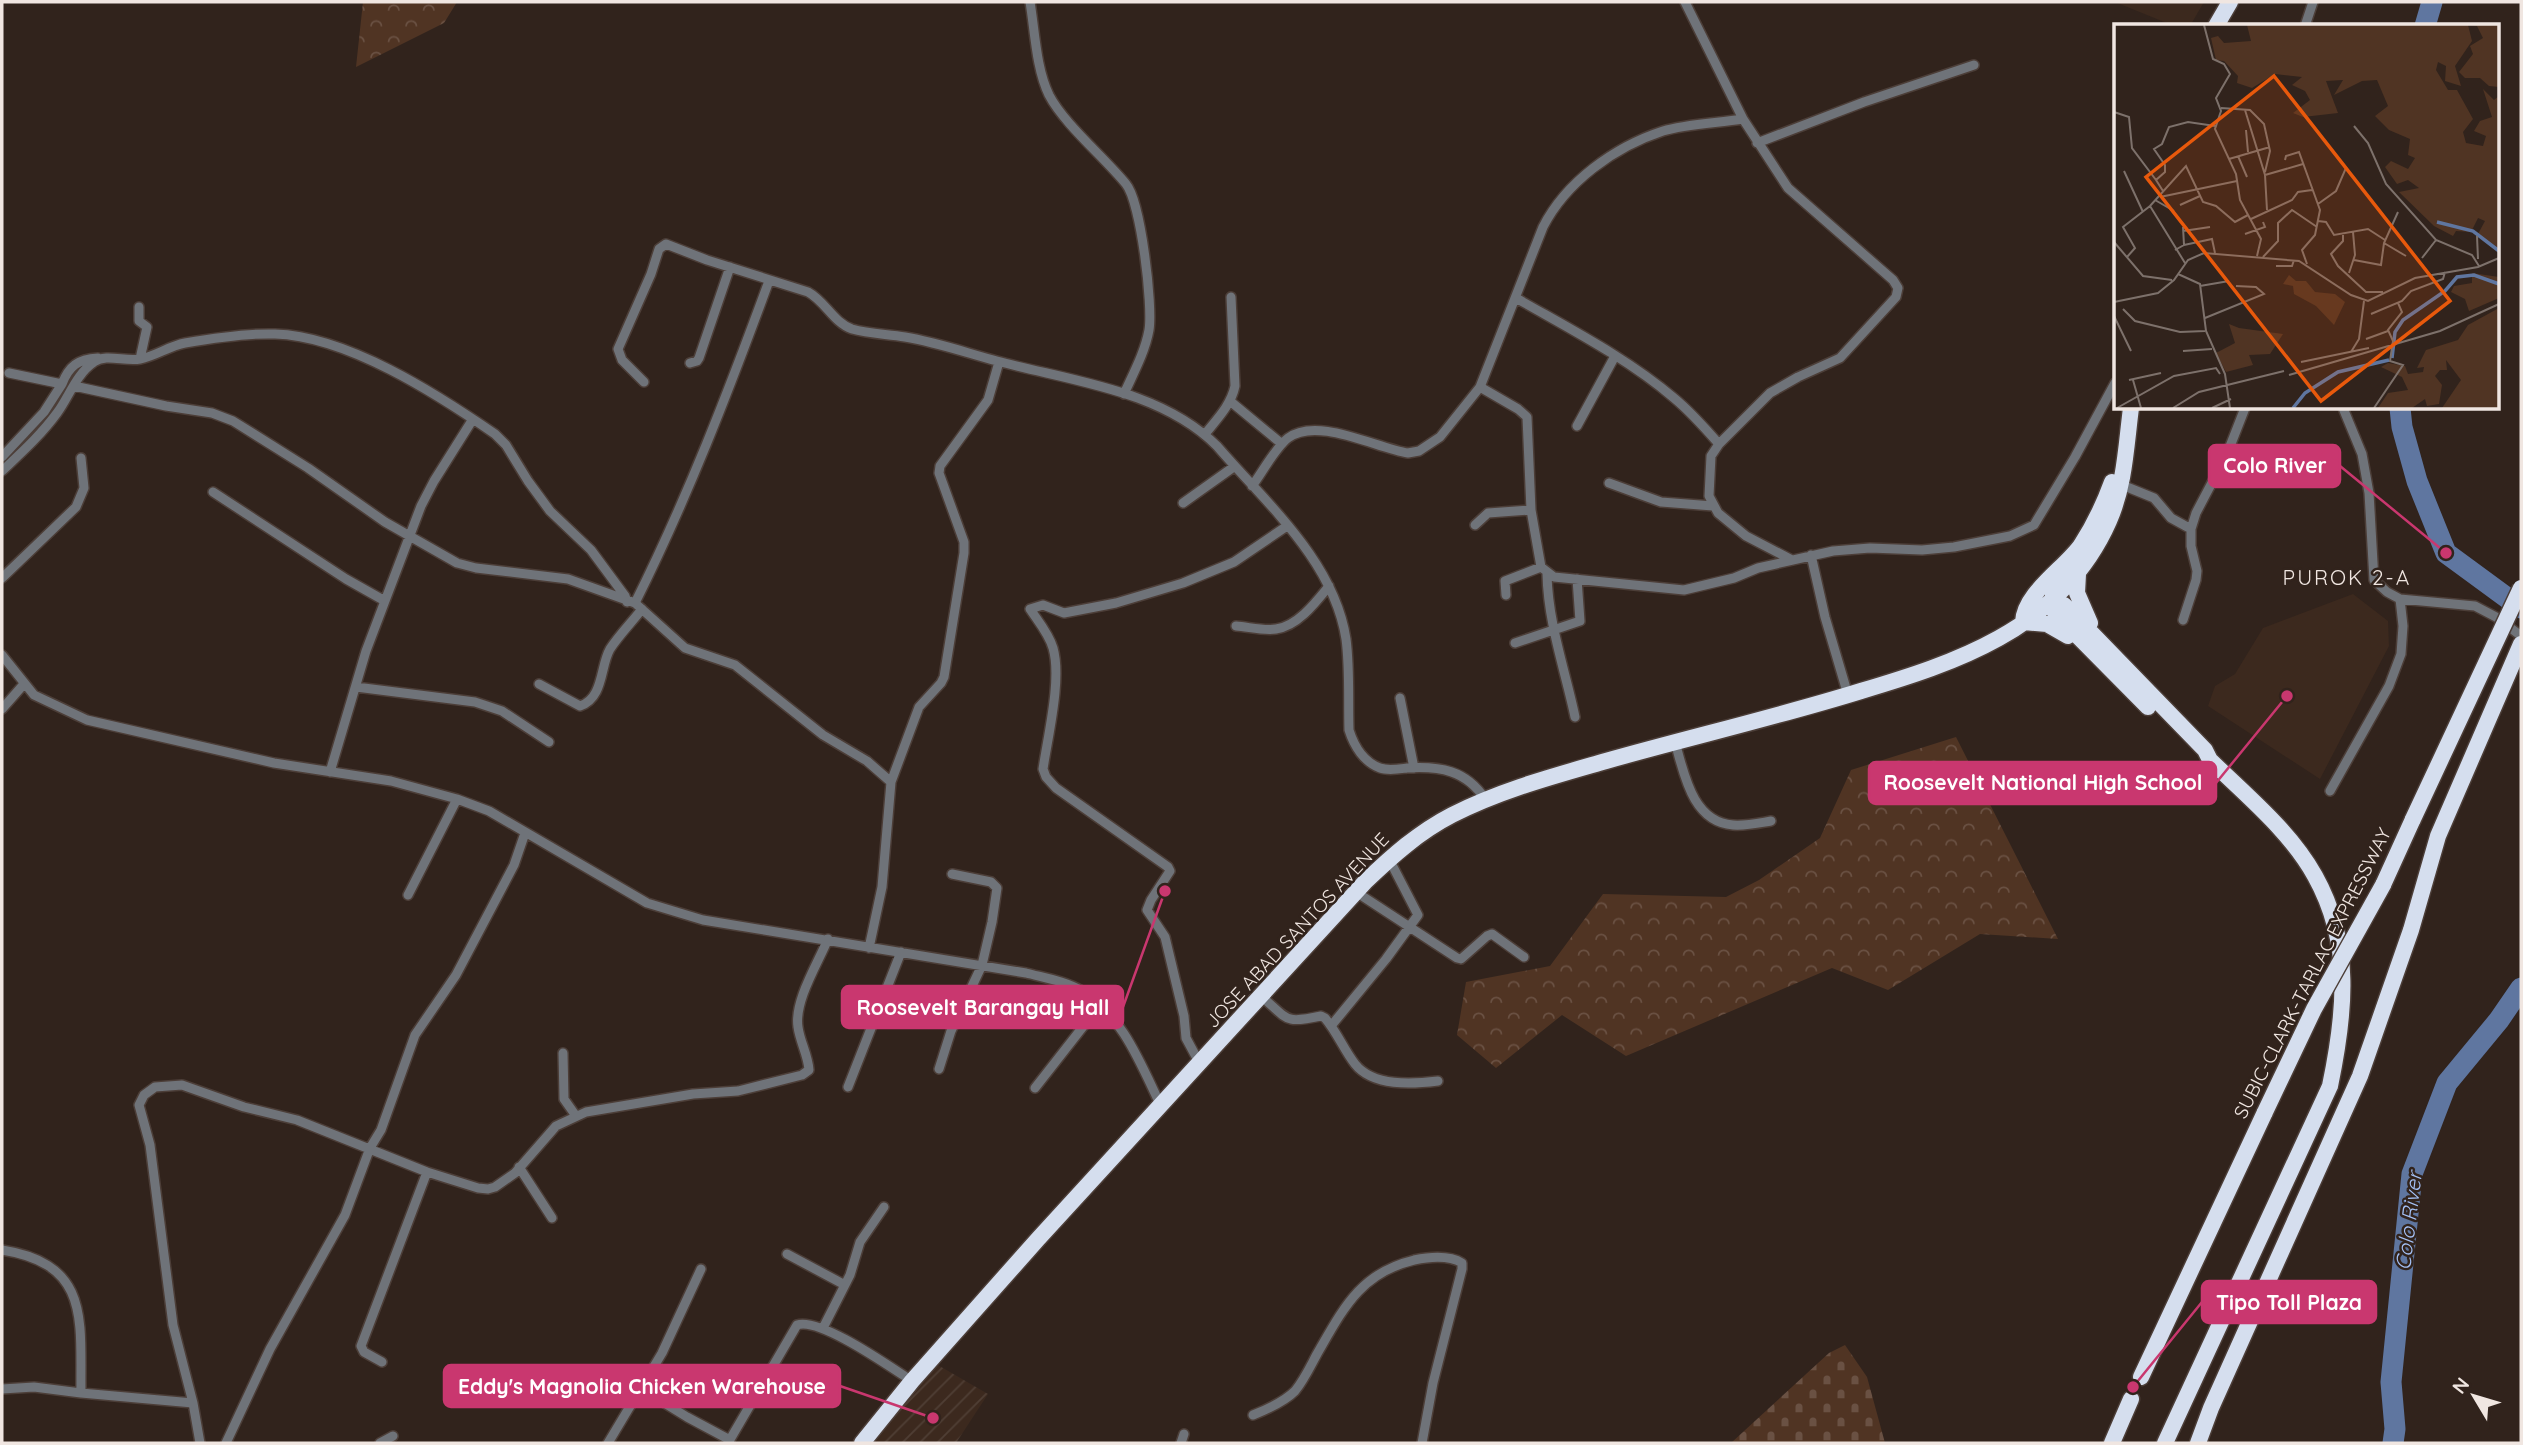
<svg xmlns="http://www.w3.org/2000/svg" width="2523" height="1445" font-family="Quicksand,sans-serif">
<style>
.built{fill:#3c291e}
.industrial{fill:url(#industrial-furrows)}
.forest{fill:url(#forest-crowns)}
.cemetery{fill:url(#cemetery-stones)}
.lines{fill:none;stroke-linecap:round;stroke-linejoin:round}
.river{stroke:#5f76a0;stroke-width:21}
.street-casing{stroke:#4c3e38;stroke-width:12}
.highway-casing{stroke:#4c3e38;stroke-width:19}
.street{stroke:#6f7379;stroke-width:9}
.highway{stroke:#d5deee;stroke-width:16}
.highway-bridge-casing{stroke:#4c3e38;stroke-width:19;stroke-linecap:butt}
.highway-bridge{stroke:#d5deee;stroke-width:16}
.labels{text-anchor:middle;stroke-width:5;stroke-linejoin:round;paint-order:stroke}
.street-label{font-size:19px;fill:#f0e6e1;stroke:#31231c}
.neighbourhood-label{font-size:21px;letter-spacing:2px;fill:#f0e6e1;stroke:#31231c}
.water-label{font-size:21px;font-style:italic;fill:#a5c2f7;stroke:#31231c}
.inset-river{fill:none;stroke:#5f76a0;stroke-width:3.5}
.inset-road{fill:none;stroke:#7d716b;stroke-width:2}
.view{fill:#e8590c;fill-opacity:0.15;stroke:#e8590c;stroke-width:3.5}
.inset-edge{fill:none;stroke:#f0e6e1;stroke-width:3.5}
.leader{fill:none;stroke:#c9376f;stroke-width:2.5}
.callout-dot{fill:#c9376f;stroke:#31231c;stroke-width:2.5}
.callout{fill:#c9376f;stroke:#c9376f;stroke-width:2.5}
.callout-label{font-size:21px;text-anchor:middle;font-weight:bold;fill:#fff}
</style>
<defs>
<pattern id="industrial-furrows" width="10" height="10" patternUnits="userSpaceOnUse" patternTransform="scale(1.75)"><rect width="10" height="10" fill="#3c291e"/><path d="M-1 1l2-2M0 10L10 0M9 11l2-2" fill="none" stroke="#4f3e34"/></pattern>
<pattern id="forest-crowns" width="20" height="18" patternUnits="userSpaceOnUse" patternTransform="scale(1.75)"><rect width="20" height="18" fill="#503423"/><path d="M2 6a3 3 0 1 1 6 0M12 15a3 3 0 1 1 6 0" fill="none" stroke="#6a5143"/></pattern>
<pattern id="cemetery-stones" width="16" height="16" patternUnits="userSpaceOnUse" patternTransform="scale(1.75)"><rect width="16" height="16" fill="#503423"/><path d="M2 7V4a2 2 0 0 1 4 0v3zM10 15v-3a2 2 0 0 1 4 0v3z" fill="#6a5143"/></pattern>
</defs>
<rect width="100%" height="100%" fill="#31231c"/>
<path class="built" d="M2115,2H2204L2190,26H2174Z
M2353,594L2388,621L2389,646L2320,779L2208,706L2215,686L2235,674L2263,628Z"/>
<path class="industrial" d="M936,1364L988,1394L956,1443H878L874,1441Z"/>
<path class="forest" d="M363,2H457L444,23L356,67Z
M1956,737L2058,939L1980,934L1888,990L1832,968L1626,1056L1562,1015L1496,1068L1457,1035L1466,982L1550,966L1603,894L1726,897L1759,880L1820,838L1851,770Z"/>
<path class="cemetery" d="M1845,1345L1867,1377L1885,1443H1731L1829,1353Z"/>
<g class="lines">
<path class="river" d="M2425,26L2432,2
M2400,408L2402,427L2417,481L2446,553L2521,608
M2393,1443L2395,1429L2391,1382L2412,1174L2447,1083L2499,1020L2521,988"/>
<defs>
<path id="street" d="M1030,2C1035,32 1036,68 1049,95C1064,124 1105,158 1126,184C1141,202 1153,306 1149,330C1145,352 1133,374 1124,394
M1685,2L1743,119L1788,188L1893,280L1898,288L1896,297L1840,358L1798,377L1770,393L1719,444L1711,456L1709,496L1718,513L1746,536L1792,560
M2305,26L2313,2
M1757,143L1864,102L1974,65
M1516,298C1570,329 1627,358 1674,398C1691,412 1705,428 1719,444
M139,307V321L147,327L140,359
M690,363L697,361L699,358L730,267
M9,373L62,384C69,366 78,359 98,358
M644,382L622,360L618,349L651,274L659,249L666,244L707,260L808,292C825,301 834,323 852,329C869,334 888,334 905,337C936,342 967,353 997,361C1071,381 1161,390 1217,446C1266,503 1334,561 1346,639C1350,669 1348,700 1349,730C1354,746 1364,762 1380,768C1388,771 1399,769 1407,768C1440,766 1466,770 1485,799
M74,386L166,406L212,413L233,421L308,468L385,522L457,563L476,568L568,579L635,603L685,648L735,665L823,735L867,761L891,782
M1480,387L1518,409L1527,417L1531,510L1541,567L1554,577L1684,590L1734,578L1758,568L1833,551L1870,548L1922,550L1954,547L2010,536L2034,525L2075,457L2115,383
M1230,401L1282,444
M2343,408L2362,454L2369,493L2374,580L2387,592L2400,599L2475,606L2496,617L2521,636
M1577,426L1615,356
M1205,434C1217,419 1231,405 1235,386L1231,297
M2,457L44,412L62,384
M2,471C21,453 41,435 57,413C69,397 76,374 94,362C106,353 125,362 140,359C156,356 169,346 185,343C214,338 246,333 275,334C347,336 437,394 495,434L506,445L528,481L550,511L591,550L625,596L627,602
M1609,483L1661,502L1713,506
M2122,485L2154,498L2171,518L2191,529
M1252,486C1262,473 1275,448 1288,438C1317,416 1376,448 1408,453L1419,451L1440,437L1480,387L1543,227C1566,182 1614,147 1663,131C1686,124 1718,123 1743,119
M213,492L346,579L385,601
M1183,503L1235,466
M1475,525L1488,513L1531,510
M1811,555L1825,617L1848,695
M1547,574C1548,623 1565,670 1575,717
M2,578L76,507L84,488L81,458
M1506,595L1505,581L1541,567
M635,603C687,499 729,390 769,281
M2183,620L2196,580L2197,571L2191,546V529L2196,513L2227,454L2245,408
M1236,626C1249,627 1264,631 1276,629C1298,626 1316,602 1329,586
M1515,643L1580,621L1577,579
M2,655L34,695L87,720L274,763L391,781L457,799L489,811L647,903L703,920L1026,973C1045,978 1065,981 1082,991C1123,1016 1141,1065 1161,1106
M539,684L580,706C604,698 600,666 610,649C619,635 632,622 642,609
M356,687L475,702L502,711L549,742
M1400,698L1414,768
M2,709L24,684
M1675,742C1684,773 1692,822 1733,825C1746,826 1759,823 1771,821
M330,772L366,651L421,506L434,481L473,419
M2330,791L2389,686L2401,654L2403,626L2400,599
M1356,892L1457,958L1461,959L1487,936L1492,934L1524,957
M408,895L457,799
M869,948L882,887L891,782L919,707L941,683L944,677L964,553V542L939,473L940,466L988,400L999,362
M1261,996C1289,1020 1284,1024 1321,1016L1325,1018C1337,1032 1344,1050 1355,1064C1373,1087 1413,1084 1438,1081
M1331,1026L1386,959L1418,915L1389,859
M563,1053L564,1099L576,1116
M1200,1064L1186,1038L1184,1016L1165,937L1147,910L1151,900L1170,871L1168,867L1056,788L1046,777L1043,769C1048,735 1062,679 1053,648C1049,634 1038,621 1030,609L1043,605L1064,613L1116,603L1183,583L1234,562L1287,526
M939,1069L951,1031L982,965L992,922L997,888L991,882L952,874
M848,1087L901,952
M1035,1088L1100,1005
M519,1167L552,1218
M2,1250C91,1264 80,1321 81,1393L193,1403
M787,1254L845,1285
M823,1328L850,1275L860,1242L884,1207
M382,1362L364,1352L361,1346L427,1172
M640,1388L687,1417L730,1440
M2,1389L34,1387L81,1393
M1253,1415C1268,1409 1284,1402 1295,1391C1304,1380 1310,1367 1317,1354C1343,1309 1360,1273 1414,1260C1429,1257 1449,1255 1462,1263V1269L1433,1383L1422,1443
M200,1443L193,1403L173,1325L150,1145L139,1105L144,1095L155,1087L182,1085L244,1107L297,1120L427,1172L478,1188L488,1189L495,1187L515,1173L556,1126L586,1112L693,1094L738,1091L802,1075L809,1070C808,1055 800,1042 798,1027C794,1001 818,963 828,939
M226,1443L270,1349L345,1215L370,1148L381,1130L415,1035L456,975L514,865L525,833
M380,1443L393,1436
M608,1443L662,1353L701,1269
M728,1443L797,1325C820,1317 890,1367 912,1381
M1181,1443L1184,1434"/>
<path id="highway" d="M2216,26L2230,2
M2071,558C2062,580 2047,587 2055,613L2148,707
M2078,574L2077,593L2090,623
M2051,602L2064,605L2071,612L2205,750L2210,760C2247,796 2290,831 2315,876C2353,944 2345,1014 2330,1086L2165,1443
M2023,622C2024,593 2065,568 2081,545C2094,525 2104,504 2112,482
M2023,622L2047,624L2068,636
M2383,885L2413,819
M2141,1377L2265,1112
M862,1443L912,1381L1038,1239L1365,882C1392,856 1419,832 1452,815C1501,790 1554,776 1606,761C1691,737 1777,717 1861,691C1908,677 1956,662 1999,638C2047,612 2087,571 2109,521C2125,485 2126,446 2131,408
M2112,1443L2131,1399
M2198,1443L2211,1408L2360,1076L2411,930L2438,836L2521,644"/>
</defs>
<use href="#street" class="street-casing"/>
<use href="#highway" class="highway-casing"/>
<use href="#street" class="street"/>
<use href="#highway" class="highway"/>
<defs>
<path id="highway-bridge" d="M2413,819L2521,588
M2265,1112L2314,1009L2383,885"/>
</defs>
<use href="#highway-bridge" class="highway-bridge-casing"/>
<use href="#highway-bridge" class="highway-bridge"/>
</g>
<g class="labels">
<g class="street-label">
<text transform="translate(1297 930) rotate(-47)" y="7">JOSE ABAD SANTOS AVENUE</text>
<text transform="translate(2312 973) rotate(-63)" y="7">SUBIC-CLARK-TARLAC EXPRESSWAY</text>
</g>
<g class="neighbourhood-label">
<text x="2347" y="585">PUROK 2-A</text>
</g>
<g class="water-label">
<text transform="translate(2409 1221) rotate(-83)" y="7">Colo River</text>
</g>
</g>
<g transform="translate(2114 24)">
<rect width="385" height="385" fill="#31231c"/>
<path d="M133,1H354L358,17L341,42L347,62L331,57L332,42L324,38L322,46L334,66H343L359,95L349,108L352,119L369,122L372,112L360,107L366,97L378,93L369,65L380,76L385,72V228L364,210L371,197L364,194L357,208L342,207L339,212L320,202L285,168L305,164L294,156L283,160L271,143L277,137L294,145L301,134L294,131L296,115L275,106L261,92L274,82L263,56L248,57L220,71L229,56L212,57L224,89L189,93L179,89L196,76L191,67L178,61L188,53L161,50L138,64L123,59L124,52L110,37L102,36L97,14L104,12L110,19L137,17ZM355,1H385V63L375,62L366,54H351L345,48L359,30L356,22L369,14L363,2ZM358,249L385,253V274L355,287L351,275L337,268L340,262L358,259ZM175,251L182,257H192L201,268L221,270L231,278L220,301L202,282L180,270L179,262L169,260ZM385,284V384H328L347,356L332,336L333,346H326L321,352L328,361L325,380L313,382L311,375L298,384H264L274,369L294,366L288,353L267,343L274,339L291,342L294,350L309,348L310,343L303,344L312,326L344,316L354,301Z" fill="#503423"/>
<path d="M115,300L125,304L169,310L156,330L135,331L139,341L112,348L102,329L121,319Z" fill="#503423"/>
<path class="inset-river" d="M323,198L359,207L385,227M278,334L281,308L289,296L331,267L343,253L360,251L385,260M179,384L191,369L224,348L275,336"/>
<path class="inset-road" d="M90,1L99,35L110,40L116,50L102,74L107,87L101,105L122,150L126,176L147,215L143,232M107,84L136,86L150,100L156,127L151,148M131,86L151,151L153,186M0,88L15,93L18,124L42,156M240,102L254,119L272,160L322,216L358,231L365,242M132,106L134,128M124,132L133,153M115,135L156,123M171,136L172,132L185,128L206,186L201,211L188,226L193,240M10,147L29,188M151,151L189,140M49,167L42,156L51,148V141L40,125L48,120L55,103L74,98L101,102M46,173L123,157M41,176L60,187M204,180L222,167L232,144L229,140M66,181L86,172M36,182L71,239M137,195L178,176L184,168L198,166M204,197L212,198L220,211L254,205L271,216M69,207L96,203M131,210L151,203L149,198M229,211V217L217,230L224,242L252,268H269M363,212L364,235M0,218L29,252L58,256M270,219L292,232M70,221L98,215L101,229M61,226L70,221L69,203M13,233L21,224L9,203L36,182L72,142L89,178L102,182L121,198L134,191M149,233L164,217V199L178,186L203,203M308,234L322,216M240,236L267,241L270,219L284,188M162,242H178L180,236M235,249L241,231L239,208M64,250L86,260L92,307L111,350L116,384M86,262L115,257M0,278L44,269L60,256L74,236L90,229L185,237L237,271L254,277L301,254L364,243L385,234M9,285L21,297L66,308L91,307M257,290L288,277L297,267L329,255L331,248M0,292L17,327M91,294L150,270L142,263L122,262M252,315L274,307M69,327L98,325M237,328L245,315L250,277M187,338L255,324M175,351L326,307L385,280M15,356L47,349M19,356L27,384M3,384L60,352L102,344L106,350M59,384L85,368L170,347M98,384L117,375M260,384L289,341L276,337L279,317L274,306L288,288L284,279"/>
<path class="view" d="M160,52L336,277L207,377L32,153Z"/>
<rect width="385" height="385" class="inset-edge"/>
</g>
<path class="leader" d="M2446 553L2340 466M2287 696L2216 783M1165 891L1123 1007M2133 1387L2202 1302M933 1418L840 1386"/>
<g class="callout-dot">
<circle cx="2446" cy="553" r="7"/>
<circle cx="2287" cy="696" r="7"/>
<circle cx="1165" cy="891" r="7"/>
<circle cx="2133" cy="1387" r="7"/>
<circle cx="933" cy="1418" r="7"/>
</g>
<g class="callout">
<rect x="2209" y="445" width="131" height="42" rx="7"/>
<rect x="1869" y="762" width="347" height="42" rx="7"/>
<rect x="842" y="986" width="281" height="42" rx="7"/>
<rect x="2202" y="1281" width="174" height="42" rx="7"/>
<rect x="444" y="1365" width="396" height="42" rx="7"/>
</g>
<g class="callout-label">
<text x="2275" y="473">Colo River</text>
<text x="2043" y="790">Roosevelt National High School</text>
<text x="983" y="1015">Roosevelt Barangay Hall</text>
<text x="2289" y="1310">Tipo Toll Plaza</text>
<text x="642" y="1394">Eddy's Magnolia Chicken Warehouse</text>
</g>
<rect width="2523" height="1445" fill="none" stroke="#f0e6e1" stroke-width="7"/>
<g transform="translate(2474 1396) rotate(308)" stroke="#31231c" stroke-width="5" paint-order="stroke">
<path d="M0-5L12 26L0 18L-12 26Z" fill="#f0e6e1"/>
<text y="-10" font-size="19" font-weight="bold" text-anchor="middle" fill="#f0e6e1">N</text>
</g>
</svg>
